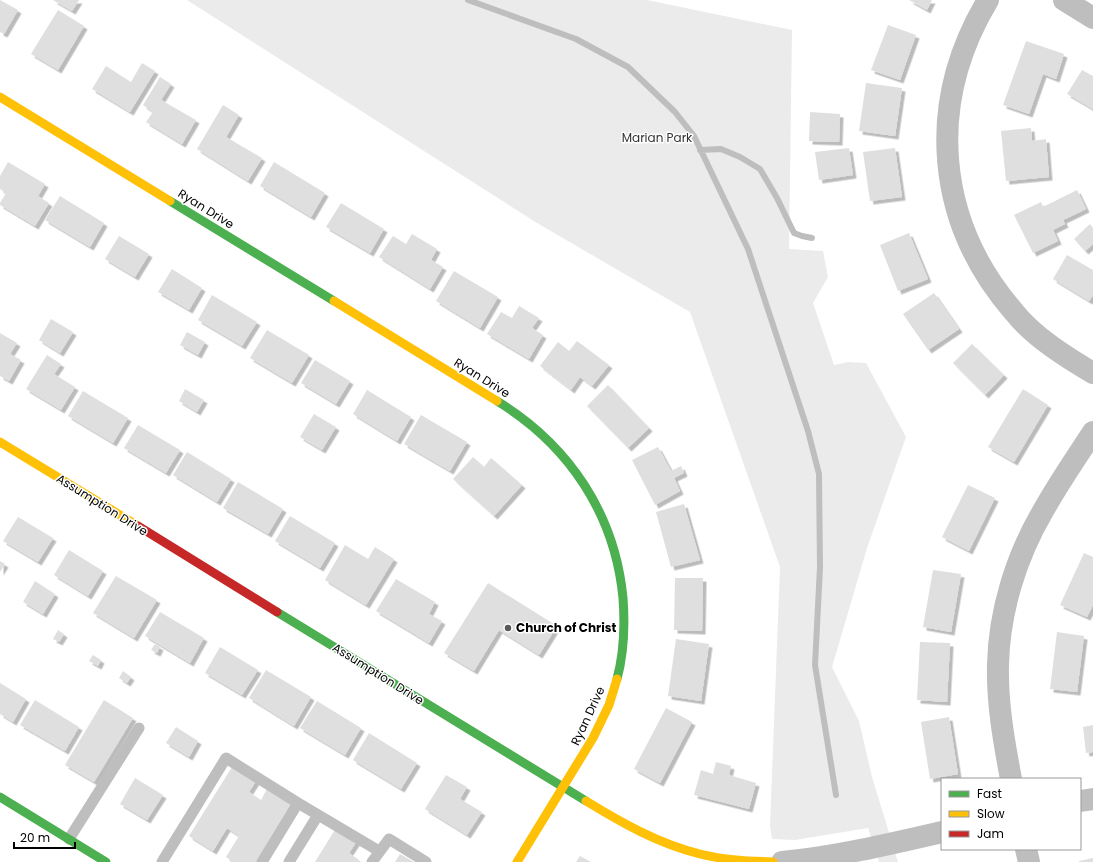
<svg xmlns="http://www.w3.org/2000/svg" width="1093" height="862" font-family="Poppins,sans-serif">
<style>
.green{fill:#ebebeb}
.lines{fill:none;stroke-linecap:round;stroke-linejoin:round}
.stream{stroke:#bebebe;stroke-width:6}
.building{fill:#dfdfdf;filter:url(#shadow)}
.lane{stroke:#bebebe;stroke-width:11}
.street{stroke:#bebebe;stroke-width:22}
.fast{stroke:#4caf50;stroke-width:9}
.slow{stroke:#ffc107;stroke-width:9}
.jam{stroke:#c62828;stroke-width:9}
.poi-dot{fill:#595959;stroke:#fff;stroke-width:1.5}
.labels{text-anchor:middle;stroke-width:3;stroke-linejoin:round;paint-order:stroke}
.park-label{font-size:12px;fill:#323232;stroke:#fff}
.street-label{font-size:12px;fill:#000;stroke:#fff}
.poi-label{font-size:12px;font-weight:bold;fill:#000;stroke:#fff;text-anchor:start}
</style>
<defs>
<filter id="shadow"><feDropShadow dx="3.5" dy="3.5" stdDeviation="0" flood-color="#0004"/></filter>
</defs>
<rect width="100%" height="100%" fill="#fff"/>
<path class="green" d="M187,0H647L792,30L789,249L823,251L828,277L813,303L834,365L848,362L866,363L906,437L867,548L832,667L859,721L872,777L898,862H879L868,828L795,840L772,839L770,826L780,567L690,312L537,223Z"/>
<g class="lines">
<path class="stream" d="M468,0L576,39L628,67L675,112L694,136L748,249L808,431L819,474L820,567L815,665L836,795
M700,150L721,149L740,157L760,169L777,198L794,233L802,236L812,238"/>
</g>
<path class="building" d="M0,0L18,10L4,34L0,32Z
M53,0H79L72,11Z
M909,0H932L927,10Z
M58,10L84,26L58,70L31,54Z
M888,25L916,35L900,80L871,70Z
M1026,41L1064,54L1056,79L1043,74L1029,114L1003,105Z
M142,63L155,71L130,112L92,89L106,66L131,82Z
M1082,70L1093,76V109L1067,94Z
M160,77L171,84L161,100L196,120L182,144L146,122L153,112L143,105Z
M866,83L902,88L895,136L859,131Z
M223,105L239,115L226,137L262,158L248,181L197,149Z
M810,112L840,114L839,142L809,141Z
M1031,128L1032,141L1046,139L1049,177L1006,181L1001,131Z
M849,148L853,175L819,180L815,152Z
M895,148L902,197L870,201L863,152Z
M8,162L45,184L38,196L49,203L35,226L0,205V203L6,193L0,189V176Z
M274,162L325,193L311,217L260,186Z
M1077,190L1086,209L1063,220L1065,224L1053,230L1058,241L1033,253L1014,215L1041,202L1043,207Z
M60,196L104,223L90,247L45,220Z
M341,203L384,229L370,253L326,227Z
M1090,224L1093,228V244L1085,251L1074,239Z
M909,233L928,279L898,291L880,245Z
M412,234L437,249L431,260L443,267L430,289L379,257L393,236L406,244Z
M119,236L149,254L135,277L105,259Z
M1067,255L1093,270V295L1089,301L1053,279Z
M172,269L202,288L189,310L158,292Z
M454,271L498,297L480,328L436,301Z
M934,293L959,329L928,350L903,314Z
M212,295L257,322L242,346L198,320Z
M519,306L539,318L532,328L543,335L529,359L487,334L501,312L512,318Z
M51,319L73,332L60,353L39,340Z
M267,330L309,355L292,383L250,358Z
M187,332L205,342L198,355L180,345Z
M0,333L17,343L10,354L21,360L9,381L0,376Z
M577,341L609,365L592,386L580,377L571,390L540,366L558,342L569,351Z
M972,344L1004,375L985,395L953,363Z
M47,355L61,364L54,374L75,387L61,410L26,389Z
M315,360L350,381L336,404L301,383Z
M608,385L649,428L628,448L587,406Z
M185,389L204,400L197,412L179,401Z
M1023,389L1048,405L1014,462L988,447Z
M367,390L411,417L397,441L353,414Z
M83,391L128,418L113,443L68,416Z
M314,414L336,427L322,450L300,437Z
M421,415L467,442L450,471L404,444Z
M138,425L180,450L166,473L124,448Z
M658,447L671,471L681,466L684,473L674,478L680,491L655,505L632,460Z
M187,452L231,479L217,502L173,475Z
M473,457L484,467L491,458L522,485L494,516L453,479Z
M238,482L283,509L268,534L223,508Z
M968,485L995,498L969,551L942,537Z
M684,504L700,560L671,567L656,512Z
M290,516L335,543L320,568L275,541Z
M18,517L53,538L38,562L3,541Z
M345,545L368,559L375,547L394,559L366,605L325,580Z
M69,550L103,571L88,596L54,575Z
M1084,553L1093,557V605L1087,617L1060,605Z
M0,561L5,564L0,572Z
M933,570L961,574L951,632L923,627Z
M116,576L157,600L134,638L93,613Z
M675,578H703L702,631L674,630Z
M396,579L435,602L429,614L442,621L429,643L376,611Z
M35,581L55,594L43,614L23,602Z
M488,583L557,626L539,655L499,630L474,671L444,653Z
M160,612L204,638L190,663L145,636Z
M58,630L64,634L59,642L53,639Z
M1057,632L1084,636L1077,692L1050,689Z
M676,639L709,644L701,701L668,696Z
M920,642L950,643L947,702L917,700Z
M155,644L160,647L157,653L151,650Z
M220,647L258,670L242,695L205,673Z
M93,655L101,660L98,666L89,661Z
M266,670L311,697L294,726L249,698Z
M123,671L131,677L127,683L119,678Z
M0,683L26,699L13,722L0,714Z
M35,700L79,727L65,751L20,725Z
M104,700L133,718L94,782L65,765Z
M317,701L361,728L345,755L300,728Z
M666,708L692,722L660,783L634,769Z
M949,717L958,774L930,779L921,722Z
M1093,725V752L1086,753L1083,727Z
M176,727L198,741L189,757L166,743Z
M369,733L417,763L401,789L353,760Z
M716,762L731,766L729,775L756,783L749,809L694,795L701,770L713,774Z
M232,767L256,781L249,792L261,800L267,789L292,804L256,862H233L226,857L239,836L227,828L213,851L189,836Z
M446,775L467,787L460,799L482,812L467,835L425,809Z
M135,778L163,795L147,820L120,804Z
M336,828L357,841L349,853L359,860L358,862H315Z
M400,854L414,862H395Z
M580,856L591,862H576Z
M1093,858V862H1079V861Z"/>
<g class="lines">
<path class="lane" d="M298,803L379,851
M69,839L139,728
M162,862L226,758L298,803L262,862
M289,862L318,815
M372,862L389,839L426,862"/>
<path class="street" d="M988,0C926,103 935,221 1014,312C1034,337 1066,357 1093,373
M1064,0L1093,18
M1011,779C1004,742 997,703 998,665C999,612 1016,557 1043,511C1058,484 1076,458 1093,432
M1080,801L1093,799
M1026,849L1029,862
M782,862C836,857 889,844 942,832"/>
<path class="fast" d="M170,201L334,301
M497,401C569,445 615,514 623,598C625,625 624,653 617,679
M277,612L586,801
M0,797L106,862"/>
<path class="slow" d="M0,97L170,201
M334,301L497,401
M0,442L138,526
M586,801C622,823 659,844 700,854C724,860 748,861 773,862
M517,862L593,738L609,705L617,679"/>
<path class="jam" d="M138,526L277,612"/>
</g>
<circle class="poi-dot" cx="508" cy="628" r="4"/>
<g class="labels">
<g class="park-label">
<text x="657" y="142">Marian Park</text>
</g>
<g class="street-label">
<text transform="translate(206 209) rotate(32)" y="4">Ryan Drive</text>
<text transform="translate(482 378) rotate(32)" y="4">Ryan Drive</text>
<text transform="translate(102 505) rotate(32)" y="4">Assumption Drive</text>
<text transform="translate(378 674) rotate(32)" y="4">Assumption Drive</text>
<text transform="translate(588 716) rotate(-65)" y="4">Ryan Drive</text>
</g>
<g class="poi-label">
<text x="516" y="632">Church of Christ</text>
</g>
</g>
<rect x="941" y="778" width="140" height="72" fill="#ffffff" stroke="#999999"/>
<rect x="949" y="791" width="20" height="6" fill="#4caf50" stroke="#999999"/>
<text x="977" y="798" font-size="12" fill="#000000">Fast</text>
<rect x="949" y="811" width="20" height="6" fill="#ffc107" stroke="#999999"/>
<text x="977" y="818" font-size="12" fill="#000000">Slow</text>
<rect x="949" y="831" width="20" height="6" fill="#c62828" stroke="#999999"/>
<text x="977" y="838" font-size="12" fill="#000000">Jam</text>
<path d="M14 842v6h61v-6" fill="none" stroke="#000000" stroke-width="2"/>
<text x="20" y="842" font-size="12" fill="#000000" stroke="#ffffff" stroke-width="3" paint-order="stroke">20 m</text>
</svg>
